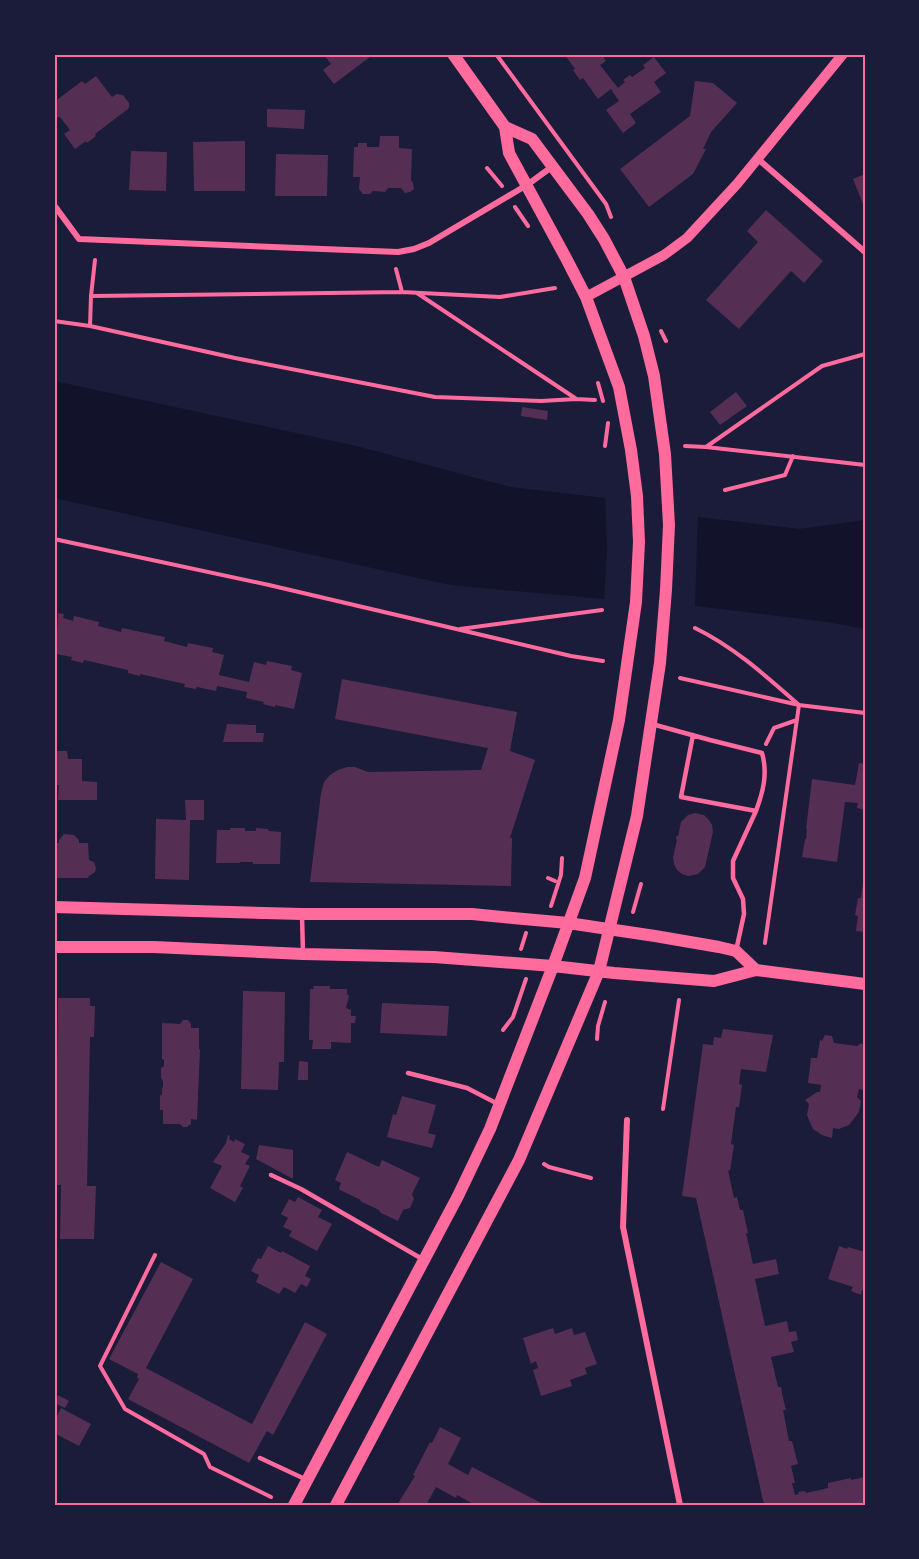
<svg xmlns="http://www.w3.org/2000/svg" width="919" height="1559" font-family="Helvetica,sans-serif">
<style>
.water{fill:#12122b}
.pier{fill:#1b1b3a}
.building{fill:#542f53}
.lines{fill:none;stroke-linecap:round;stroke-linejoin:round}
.path{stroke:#ff6b9d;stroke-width:4}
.service{stroke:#ff6b9d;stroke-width:4.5}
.minor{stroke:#ff6b9d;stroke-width:6}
.tertiary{stroke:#ff6b9d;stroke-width:10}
.secondary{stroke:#ff6b9d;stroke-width:12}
.neatline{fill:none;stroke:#ff6b9d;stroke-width:2}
</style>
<rect width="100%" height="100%" fill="#1b1b3a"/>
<path class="water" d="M54,381L356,446L510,487L605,498L698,517L799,529L865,520V629L827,622L696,606L604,599L450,585L54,498Z"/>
<path class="pier" d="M605,495L698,514L695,609L604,602L607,548Z"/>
<path class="building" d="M323,54H374L334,84L323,70L331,64Z
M566,54H601L606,61L600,65L618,88L625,82L623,80L630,75L632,77L645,68L643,65L654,57L666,73L654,82L661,92L630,114L636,123L623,133L606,110L619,101L611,89L598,99L583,78L580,80L573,70L575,69L565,55Z
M96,76L112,97L117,94L123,95L129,103V107L128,109L95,134L96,136L87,143L86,141L75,149L64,134L70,130L60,117L54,118V102L82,81L85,84Z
M695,81L713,83L737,103L711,132L703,149H706L693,174L649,207L620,169L690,116Z
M267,109L305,110L304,129L267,127Z
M380,136H399V148L412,149L411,180L413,183L414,189L410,192L405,193L401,188H388L385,192L373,191L370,194H363L359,189L360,177H353L354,147H358V143H367V147H379Z
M245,141V191H194L193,142Z
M131,151L167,152L166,191L129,190Z
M276,154L328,155L327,196H275Z
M865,174V209L853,179Z
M766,210L823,261L804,283L791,271L739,329L706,300L758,242L747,231Z
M736,392L747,406L720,425L710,412Z
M522,407L548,411L547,420L521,416Z
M58,613L64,614L63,618L73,621L74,616L99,622L98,626L121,632L122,628L165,637L164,641L187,647L188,643L213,648L212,652L224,655L219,675L249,682L254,662L266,665L267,661L292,666L291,670L302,673L294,709L275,705V707L263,704L264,702L246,698L247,692L217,686L216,691L197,687L196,689L184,687L185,684L140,674V676L128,673V670L84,660L83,663L71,660L72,657L56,654Z
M342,679L517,712L510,751L535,760L510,838H512L511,886L310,882L321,793L324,782L330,775L338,770L347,767H355L368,772L481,770L488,748L335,719Z
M227,724L256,725V733H264L263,742H223Z
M54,751H67L68,759H82V781L97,782V800H58L59,785H54Z
M859,763L865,764V810L857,808L858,803L845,802L837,862L802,857L805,839H806L807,829H806L812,779L855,785Z
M185,800H204V820H190L189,880L155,879L156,819L186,820Z
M695,813L704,815L709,820L712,825L713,832L705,867L698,874L688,876L682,874L677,870L674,864L673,857L677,840L676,839V836H678L681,822L688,815Z
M230,828H245V831H256V828L268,829L269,831L281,832L280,864H253V862H240V863H216L217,830H230Z
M64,834L74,835L79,840V843H88L89,860L94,862L96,868L95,872L89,876L88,878H54V843H59V840Z
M864,874H865V932L856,931L858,916L855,915L858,898H861Z
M313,986H330V989H347V994L349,996L346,1008L351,1010V1016H356L355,1023H351V1043L331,1042V1049H312L313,1040H309L310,989H314Z
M243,991L285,992L284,1062H279L278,1090L241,1089Z
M58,998H90V1006H95L94,1037H90L87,1186H96L94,1239H60L61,1185H54V1061H57Z
M382,1003L449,1006L447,1036L380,1033Z
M183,1020H188L191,1024V1028H199V1049L200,1050L197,1120L191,1119V1124L187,1127H183L180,1124H163V1110H160V1096L162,1094V1088L163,1087V1081L161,1078V1068L164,1066V1060L162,1059V1023L180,1024Z
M723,1029L773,1035L766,1072L741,1069L739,1084L742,1085L739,1107H736L731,1144L734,1145L730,1171L728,1170L734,1198L737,1197L740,1210H743L748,1233H746L753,1264L776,1259L779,1274L755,1279L765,1326L787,1321L789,1332L796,1331L798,1340L791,1342L794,1352L771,1357L778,1387H781L783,1398L786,1410H783L789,1441H792L798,1464L791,1466L795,1483H792L795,1495L799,1494L798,1492L805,1491L806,1493L828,1488V1483L851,1478V1480L865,1477V1505H764L696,1198L682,1196L703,1044L713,1045L714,1037L721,1038Z
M825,1035L832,1036L834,1043L857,1046L861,1043L865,1047L863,1066H865V1083L864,1090L859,1089L857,1097L861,1101L859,1112L849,1125L839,1129L833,1128L832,1138L822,1135L813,1129L809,1120L807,1115L809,1104L805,1100L817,1092H820L821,1085L808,1083L811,1058H817L820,1040L822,1041Z
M299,1061L308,1062V1080H298Z
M402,1096L436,1105L428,1133L436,1135L432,1148L387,1137L393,1114L396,1115Z
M228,1135L230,1136L229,1139L234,1142L235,1139L245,1144L241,1152L250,1156L245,1164L250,1166L240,1186L243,1188L235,1202L210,1188L222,1166L213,1162L226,1143Z
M259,1145L293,1150V1179L256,1159Z
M347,1152L379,1167L382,1160L420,1178L412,1194L414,1199L410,1208L403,1210L398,1221L381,1213L379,1210L360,1201L361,1200L340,1190L339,1188L341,1183L335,1180Z
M298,1197L322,1210L318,1217L332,1224L317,1251L289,1236L292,1231L283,1227L288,1218L281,1214L289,1199L295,1202Z
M268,1246L281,1253L282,1251L310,1266L305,1276L311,1279L307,1287L301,1284L295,1293L284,1287L279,1294L256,1282L259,1275L251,1271L258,1258L261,1259Z
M839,1246L847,1249L848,1247L865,1252V1291L862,1290L861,1295L851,1291L853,1287L828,1279Z
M161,1262L193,1279L146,1368L252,1424L305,1322L327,1334L273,1435L267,1431L249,1463L128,1399L139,1379L137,1378L138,1374L109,1359Z
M553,1328L555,1334L572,1328L574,1335L585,1332L597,1364L585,1368L587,1374L570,1380L572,1386L541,1396L533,1370L538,1368L536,1361L531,1364L523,1338Z
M58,1395L69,1401L65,1408L54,1403Z
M61,1408L91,1424L79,1446L54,1433V1422Z
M440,1427L461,1438L448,1464L468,1475L472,1467L545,1505H475L457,1495L456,1498L436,1487L426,1505H397L415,1476L413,1475L430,1442L432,1443Z"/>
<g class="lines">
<path class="path" d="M496,54L606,204L611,217
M487,168L502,186
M515,207L528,226
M95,260L91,296L402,292L500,297L555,288
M396,269L402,292
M417,293L575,398
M54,321L90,326L235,358L435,397L541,401L576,399L595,400
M90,326L91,296
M661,331L666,341
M598,383L603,401
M605,446L608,423
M685,446L706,447L865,465
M706,447L822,366L865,354
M725,490L785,475L793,456
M54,539L269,585L571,656L603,661
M695,628C734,647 766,676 799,705
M460,629L602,610
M680,678L799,705L865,713
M766,744L774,728L797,720
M548,878L555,881
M551,906L561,875L562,858
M633,912L641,884
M765,943L799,705
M521,949L526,933
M503,1030L513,1017L526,979
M597,1039L598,1026L605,1002
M663,1109L679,1000
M544,1164L549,1167L591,1178
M155,1255L100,1366L125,1409L204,1454L210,1467L271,1497"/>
<path class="service" d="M652,724L710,740L762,753C768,774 763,792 756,811
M693,735L681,797L756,811L733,861V878L743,899L744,914L736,951
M302,916L303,953
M408,1073L467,1088L498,1104
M271,1175L301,1189L424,1260
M260,1458L307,1480"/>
<path class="minor" d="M758,159L865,252
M54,205L79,239L398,252L414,249L429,243L527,185L553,166
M627,1120L623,1227L680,1505"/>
<path class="tertiary" d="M586,297L664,255L687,238L737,184L843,54"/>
<path class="secondary" d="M54,907L302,914H472L513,918L568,923L655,936L719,947L736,951L756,970
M54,947H154L303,954L434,957L553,966L614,973L714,981L756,970L865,984
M294,1505L458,1196L490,1129L553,966L585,878L619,720L636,602L639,542L637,496L631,450L619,387L586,297L567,260L509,153L505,127L453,54
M336,1505L519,1160L599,971L637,816L660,663L666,590L669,525L665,454L654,376L644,336L624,277L604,239L588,214L532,139L505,127"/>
</g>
<rect width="919" height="1559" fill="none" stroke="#1b1b3a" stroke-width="111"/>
<rect x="56" y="56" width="808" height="1448" class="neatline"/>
</svg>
